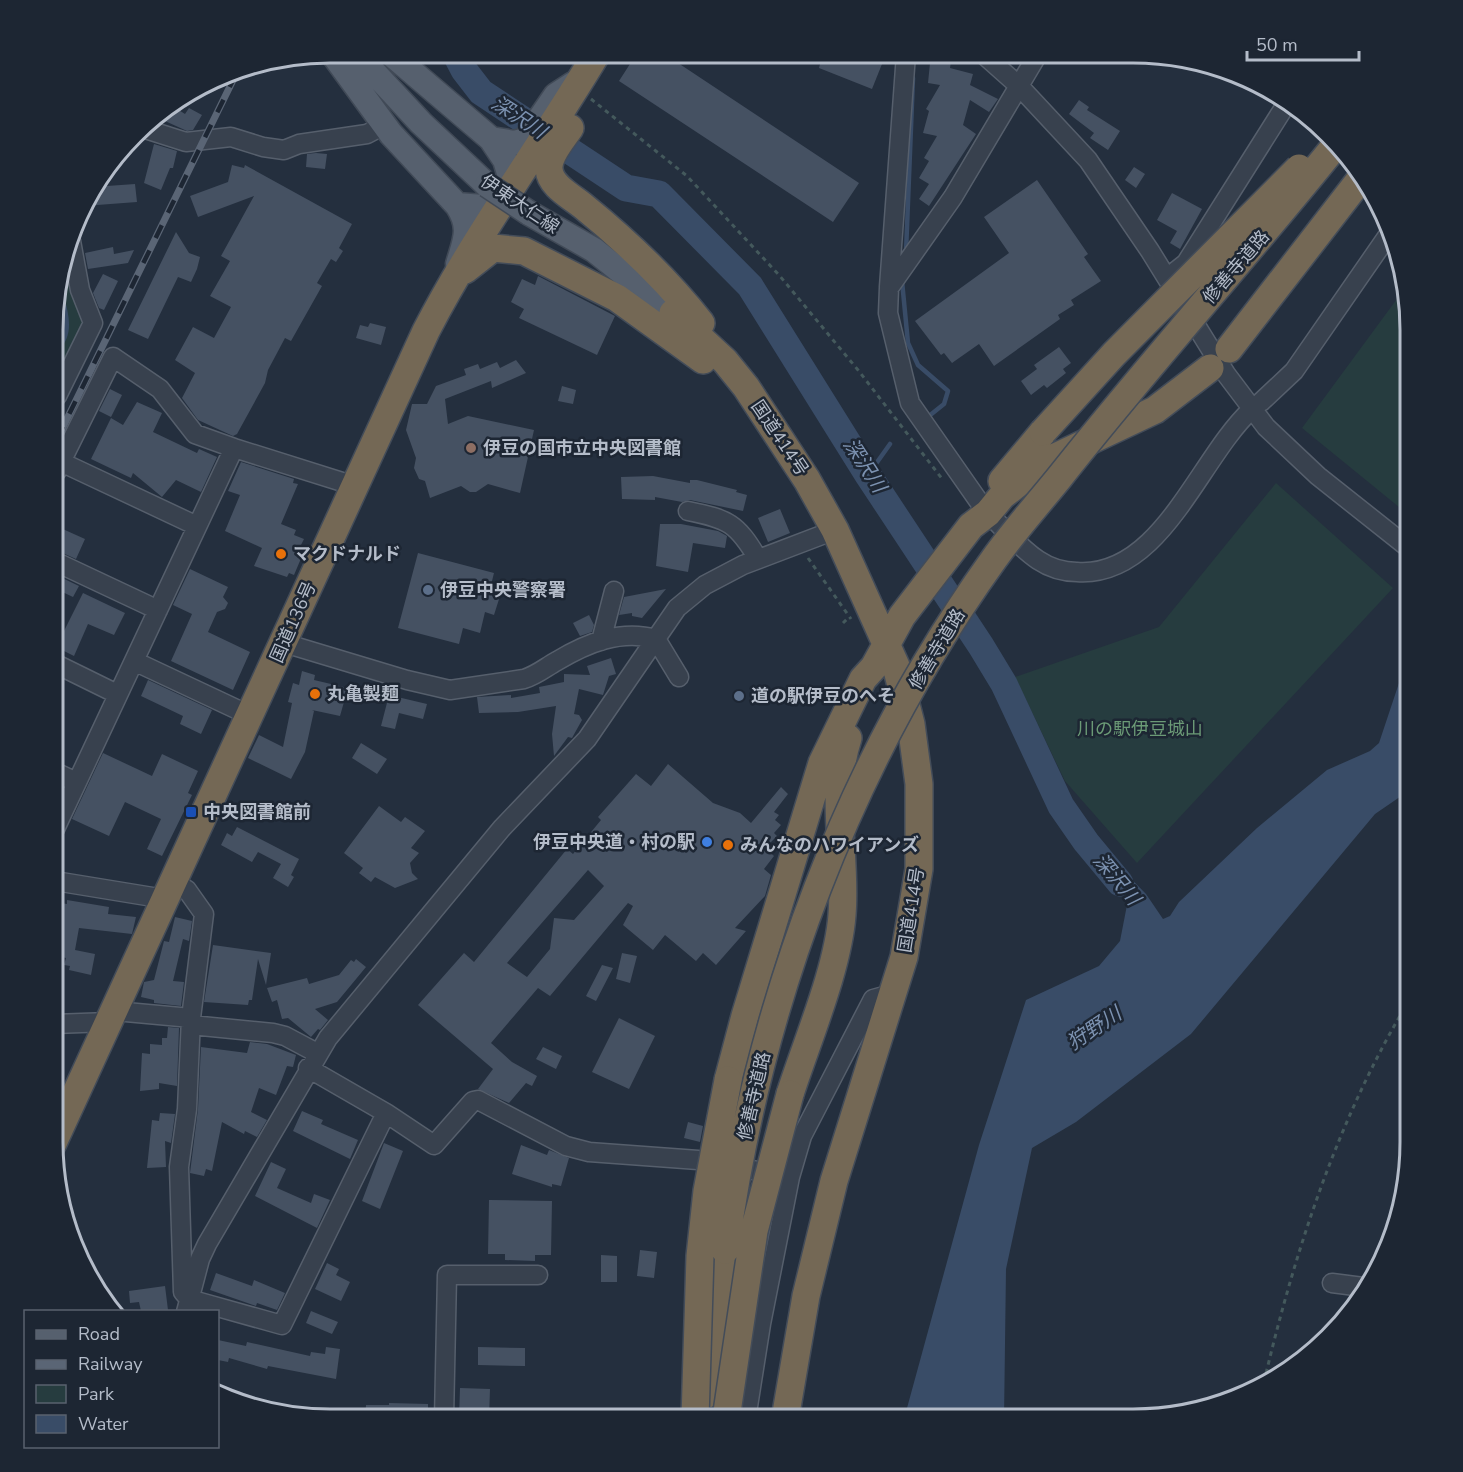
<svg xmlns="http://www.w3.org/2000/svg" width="1463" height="1472" font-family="'Nunito Sans','Noto Sans JP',sans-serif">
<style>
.green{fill:#263c3f}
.water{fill:#394c67}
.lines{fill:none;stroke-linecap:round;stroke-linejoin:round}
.stream{stroke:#394c67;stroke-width:4.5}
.river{stroke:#394c67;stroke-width:27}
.building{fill:#455162;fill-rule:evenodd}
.minor-casing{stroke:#565f6c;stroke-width:21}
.major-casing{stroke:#414a57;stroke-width:27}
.highway-casing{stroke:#434c59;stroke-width:30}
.path{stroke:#44595c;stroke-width:3;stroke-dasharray:4.5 4.5;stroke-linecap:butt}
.minor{stroke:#38414e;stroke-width:18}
.major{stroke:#56606e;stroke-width:24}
.highway{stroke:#746855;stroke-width:27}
.rail-casing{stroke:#5a6575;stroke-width:7}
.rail{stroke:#1d2633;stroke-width:4.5;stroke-dasharray:14;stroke-linecap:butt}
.major-bridge-casing{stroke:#414a57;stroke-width:27;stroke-linecap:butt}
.highway-bridge-casing{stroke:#434c59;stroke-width:30;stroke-linecap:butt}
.major-bridge{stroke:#56606e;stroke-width:24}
.highway-bridge{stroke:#746855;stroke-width:27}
.education-dot{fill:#8d6e63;stroke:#1d2633;stroke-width:2}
.food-dot{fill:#e8710a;stroke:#1d2633;stroke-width:2}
.service-dot{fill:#5c6f8a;stroke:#1d2633;stroke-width:2}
.transit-dot{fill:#1a4fb4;stroke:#1d2633;stroke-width:2}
.shop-dot{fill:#3f7fe0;stroke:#1d2633;stroke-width:2}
.labels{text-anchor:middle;stroke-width:5;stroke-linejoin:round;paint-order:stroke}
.street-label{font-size:18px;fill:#b4bcc9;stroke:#1d2633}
.poi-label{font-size:18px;font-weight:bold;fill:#b4bcc9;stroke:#1d2633;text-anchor:start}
.park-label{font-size:18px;fill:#6b9a76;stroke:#1d2633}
.water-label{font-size:20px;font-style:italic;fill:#7c92b1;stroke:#1d2633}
.rim{fill:none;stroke:#b4bcc9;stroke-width:3}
</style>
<rect width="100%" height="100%" fill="#242f3e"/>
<path class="green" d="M67,253L83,315L82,328L62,372L57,374L58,277Z
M1405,288L1410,313V516L1302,428Z
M1276,483L1393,588L1137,863L1065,781L1015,677L1159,627Z"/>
<path class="water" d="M58,277C64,300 80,333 57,351Z
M1410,663V790L1375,814L1191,1034L1076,1122L1032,1148L1006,1269L1004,1419H904L979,1145L1026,1000L1099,966L1120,941L1127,905L1124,893L1093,860L1100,847L1146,894L1163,919L1170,916L1179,902L1257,828L1327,770L1370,751L1379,743L1399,683Z"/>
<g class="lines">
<path class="stream" d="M906,252L913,78
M902,281L908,343L918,365L948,391L944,404L929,416
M868,475L890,444"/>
<path class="river" d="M455,53L464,70L481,92L626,188L659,194L750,286L868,475L981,646L1004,684L1061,806L1086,842L1120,883"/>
</g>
<path class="building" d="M637,53H663L859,183L833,222L619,81Z
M798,54H886L872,89L819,68L820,64Z
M938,54H952L950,68L973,74L970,85L998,99L989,112L970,100L963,125L976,134L929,206L919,199L929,184L919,178L929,161L924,158L937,136L923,133L929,111L926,109L940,85L928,83L930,63L937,64Z
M1079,100L1089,107L1087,110L1120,131L1108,150L1090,138L1094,133L1069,114Z
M174,107L185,114L189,108L202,115L193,130L187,131L165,121Z
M154,144L177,151L173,168H170L161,190L144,183Z
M316,153L327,154L325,169L306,167L307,154Z
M232,165L244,168L245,165L352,224L339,248L343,251L336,262L331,259L317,283L322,286L291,341L285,338L268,370L265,383L237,434L233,436L198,420L182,398L195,373L175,360L193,327L214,338L231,307L210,296L230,261L221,256L254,196L198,217L190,196L228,182Z
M1134,167L1145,174L1136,188L1125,180Z
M1037,180L1088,254L1084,257L1101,281L1071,300L1074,305L1058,315L1060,319L994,366L979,344L952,363L944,353L941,355L915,321L1009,253L984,217Z
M135,184L137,202L84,206L93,187Z
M1172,193L1202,209L1180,249L1170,243L1177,231L1157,220Z
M176,232L189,253L200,257L197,269L191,282L178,277L148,339L128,330Z
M113,247L114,254L134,250L128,263L88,269L85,253Z
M103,274L118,281L104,310L99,308L93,293Z
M538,276L615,316L597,355L519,318L524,309L511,302L522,279L535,285Z
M370,323L386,327L381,345L356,338L360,325L368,327Z
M1059,347L1071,363L1063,369L1066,373L1047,388L1044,385L1031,395L1021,381L1037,369L1034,365Z
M516,360L526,373L492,388L491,381L445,399L448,424L468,416L534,430L520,493L488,484L476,492H470L461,486L430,498L425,481L419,479L414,468L416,458L406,430L412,404H427L436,386L466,375L464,369L478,364L480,369L497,362L500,368Z
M562,386L576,390L573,404L558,401Z
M110,389L122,395L111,417L99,411Z
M137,402L162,413L153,432L197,453L199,449L217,457L201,492L176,480L162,497L133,473L131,478L91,459L111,418L123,425Z
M241,462L294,479L293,483L298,484L281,524L296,530L294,535L304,539L300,547L305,549L294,575L289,573L287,577L254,566L262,548L225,531L240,495L228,491Z
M653,476L690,483V480H697L737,490L736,492L747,495L743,511L690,500L682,502L655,497V500L622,499L621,477Z
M780,509L790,533L768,542L758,518Z
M660,524H681L718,531L727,536L725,548L693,543L688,572L656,566Z
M56,526L85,539L76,559L56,550Z
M418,553L494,573L489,593L500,596L494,615L485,612L480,633L463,628L459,644L398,628Z
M190,569L228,587L223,597L228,603L225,609L217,612L208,632L250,652L233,690L171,661L192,614L173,605Z
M56,575L79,586L73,597L56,589Z
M666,589L642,618L632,616V613L619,615L624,597Z
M83,593L125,613L114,635L88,624L74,656L56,647Z
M589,615L594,625L592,632L580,636L573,623Z
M611,658L616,674L609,676L603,695L579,689L574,714L579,715L582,720L572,738L568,737L554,756L552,734L556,706L518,712L479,713L477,697L511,695V698L540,693L539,687L564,682V674L590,675L587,666Z
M302,671L315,675L314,680L348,688L340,716L312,710L314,711L305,752L291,779L248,758L259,735L283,747L292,703L288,702L293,683L299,685Z
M148,680L212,710L201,734L180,724L183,716L141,696Z
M389,695L427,704L423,719L399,713L395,729L381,726Z
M361,743L387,759L377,774L352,758Z
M103,753L152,776L162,754L198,771L188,793L192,795L162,856L147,849L161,819L125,802L109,836L72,819Z
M668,764L713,803L740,813L751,823L781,787L788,794L774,812L779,815L775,820L781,825L774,833L777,836L765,848L774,856L764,869L771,875L765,896L735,928L746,931L716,965L703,953L696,961L665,935L653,950L623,925L633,906L628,903L550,996L538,988L491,1043L512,1062L537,1076L532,1086L526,1083L509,1103L478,1089L493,1069L418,1005L464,953L474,962L567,849L573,854L601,820L598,817L636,774L651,786ZM588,870L604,886L574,920L554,918L550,949L527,977L507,963Z
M379,806L401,822L405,817L425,831L411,848L419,853L410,863L412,873L418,879L395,888L375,877L371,882L359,873L363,868L344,853Z
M237,827L299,859L291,875L294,877L288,887L273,878L281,864L258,852L252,862L221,845L227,833L232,836Z
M67,900L109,907L108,914L136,917L132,934L79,928L75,950L95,954L91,975L69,970L70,966L64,965L66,958L54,955L61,916L54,915V902L67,904Z
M175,917L192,921L189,941L183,939L173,981L184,982L181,1006L154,1003V1000L141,997L144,982L154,980L164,941L169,942Z
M213,945L271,953L266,985L258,959L252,1000H249L248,1005L204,1002Z
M622,953L637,956L630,983L616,979Z
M356,959L366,967L337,1002L315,1009L328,1020L320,1030L318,1029L311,1037L288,1018L282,1019L277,1000L272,1002L267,988L307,978L309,984L339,975L351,960L354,962Z
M602,965L613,968L596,1001L586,996Z
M619,1018L655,1036L629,1089L592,1072Z
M168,1027L179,1028L177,1086L159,1083V1089L140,1091L142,1053L150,1054V1044L162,1045V1038H167Z
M250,1042L267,1044L296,1055L293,1067L287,1066L276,1095L259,1088L251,1112L267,1120L257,1137L245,1131L244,1134L222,1122L212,1171L206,1169L204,1176L190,1173L198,1109L201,1047L247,1053Z
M543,1047L562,1056L556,1069L536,1059Z
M302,1111L323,1120L321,1124L358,1140L350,1159L293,1131Z
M160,1113L175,1114L171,1143L165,1141L166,1167L147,1168L152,1120L159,1121Z
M688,1122L703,1126L700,1142L684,1138Z
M384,1143L403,1151L380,1209L362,1201Z
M521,1145L547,1155L549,1150L569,1158L561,1186L552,1184V1187L512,1174Z
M271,1162L286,1169L277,1188L311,1203L314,1194L330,1200L317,1228L255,1196Z
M489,1200L552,1201L551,1255H535V1261L505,1260V1254H488Z
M640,1250L657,1252L654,1278L637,1276Z
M601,1255L617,1256V1282H601Z
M327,1263L339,1269L336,1275L350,1282L341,1301L315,1289Z
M216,1273L252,1286L254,1280L285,1293L277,1310L257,1303L256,1306L210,1290Z
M165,1286L168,1310L141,1311L139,1302L130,1303L129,1291Z
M311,1311L338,1322L332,1334L306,1323Z
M218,1340L246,1346L247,1342L310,1356L311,1352L325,1354L326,1347L340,1349L336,1379L268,1366L267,1369L229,1358L228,1362L218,1360Z
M478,1347L525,1348V1366L478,1365Z
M460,1388L490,1389L489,1419H459Z
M389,1403L428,1404V1419H365L366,1405H389Z"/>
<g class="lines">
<defs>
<path id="minor" d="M983,54L1019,86L1088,160L1150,251L1226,374L1266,427L1318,476L1410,549
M142,128L186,142L231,137L263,147L284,150L299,144L367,134L384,125
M1167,278L1186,263L1287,103
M889,287L906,54
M57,396L93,323L80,290L71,241
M1261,402L1294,371L1391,231
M61,462L113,357L160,389L195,434L234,448
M57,471L61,462L197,526
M982,506L910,403L888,313L889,288L953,197L1038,54
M688,511C728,519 737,523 758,559
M988,513C1004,529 1020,548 1038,560C1050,568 1064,572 1077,572C1161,578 1199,458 1251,410
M56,562L158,610
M601,641L614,591
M284,643L407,680L450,690L524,679C537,675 546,667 557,661C587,643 621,629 656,639L679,677
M134,661L251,716
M56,664L117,694
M55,772L76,782
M55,829L234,448L355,486
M55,881L165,899
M174,882L187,890L204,914L191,1018L187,1109L179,1167L183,1292L189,1299L282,1325L386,1113
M115,1011L191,1018
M54,1024L109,1022
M191,1025L273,1033L285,1036L317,1053
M308,1068L386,1113L434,1145L473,1101L478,1100L566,1146L589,1152L698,1160L790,1177
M1332,1283L1363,1287
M186,1312L200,1259L207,1244L328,1038L502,828L587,739L677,608L705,585L743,565L835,530
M444,1419L447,1275H538
M746,1419L761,1324L790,1177L802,1136L873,999L891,994"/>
<path id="major" d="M332,53L391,134L457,205L496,208
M356,53L421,123L487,185
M390,53L491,139L514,143L525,140L556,95L573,84
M491,139L505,160L512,183
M457,205C472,228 465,240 458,264
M529,213L594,250L673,313"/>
<path id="highway" d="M570,128C562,140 548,155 549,169C550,186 571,196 583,206C625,240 667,280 701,323
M465,270L493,248L524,251L617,298L703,360
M673,313L725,361L746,387L807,480L835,530L896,666L911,724L919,784V869L904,957L834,1181L806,1296L785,1419
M1229,349L1362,177
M1002,481L1043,432
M728,1080L745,1016L822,763L863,679L874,667L902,616L971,526L988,513L1002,496L1045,462L1155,410L1210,368
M790,1094C807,1041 838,969 842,915C847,855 829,797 848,738
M53,1143L426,331C476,234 541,147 597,53
M707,1394L714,1319L725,1250"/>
</defs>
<use href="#minor" class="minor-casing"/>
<use href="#major" class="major-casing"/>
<use href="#highway" class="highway-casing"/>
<path class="path" d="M591,99L687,176L779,275L858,370L943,480
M808,558L851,619
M843,623L849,617
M1264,1382C1295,1250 1339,1115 1410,999"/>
<use href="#minor" class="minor"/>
<use href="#major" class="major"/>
<use href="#highway" class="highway"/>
<defs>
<path id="rail" d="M57,439L239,68"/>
</defs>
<use href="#rail" class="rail-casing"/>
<use href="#rail" class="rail"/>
<defs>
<path id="major-bridge" d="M487,185L529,213"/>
<path id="highway-bridge" d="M1043,432L1114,354L1299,168
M725,1250C758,1004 849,761 994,559C1014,531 1037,505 1059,478C1148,365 1245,258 1335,146
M695,1419L700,1256L707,1191L728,1080
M726,1419L754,1231L790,1094"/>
</defs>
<use href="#major-bridge" class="major-bridge-casing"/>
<use href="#highway-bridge" class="highway-bridge-casing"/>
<use href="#major-bridge" class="major-bridge"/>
<use href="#highway-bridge" class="highway-bridge"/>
</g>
<circle class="education-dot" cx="471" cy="448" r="6"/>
<g class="food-dot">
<circle cx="281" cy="554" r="6"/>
<circle cx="315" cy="694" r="6"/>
<circle cx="728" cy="845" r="6"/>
</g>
<g class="service-dot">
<circle cx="428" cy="590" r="6"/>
<circle cx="739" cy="696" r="6"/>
</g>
<rect class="transit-dot" x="185" y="806" width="12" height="12" rx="3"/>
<circle class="shop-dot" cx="707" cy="842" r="6"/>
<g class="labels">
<g class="street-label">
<text transform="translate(520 204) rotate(34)" y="6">伊東大仁線</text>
<text transform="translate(1236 267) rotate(-49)" y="6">修善寺道路</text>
<text transform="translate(780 438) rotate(56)" y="6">国道414号</text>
<text transform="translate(293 622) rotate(-66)" y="6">国道136号</text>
<text transform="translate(937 649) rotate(-59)" y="6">修善寺道路</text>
<text transform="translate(911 910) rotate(-81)" y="6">国道414号</text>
<text transform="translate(754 1096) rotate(-77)" y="6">修善寺道路</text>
</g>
<g class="poi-label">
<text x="483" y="454">伊豆の国市立中央図書館</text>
<text x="293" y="560">マクドナルド</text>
<text x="440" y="596">伊豆中央警察署</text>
<text x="327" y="700">丸亀製麺</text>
<text x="751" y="702">道の駅伊豆のへそ</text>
<text x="203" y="818">中央図書館前</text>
<text x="695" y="848" text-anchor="end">伊豆中央道・村の駅</text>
<text x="740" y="851">みんなのハワイアンズ</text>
</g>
<g class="park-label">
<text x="1140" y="735">川の駅伊豆城山</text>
</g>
<g class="water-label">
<text transform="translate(519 117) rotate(33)" y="7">深沢川</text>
<text transform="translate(865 465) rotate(57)" y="7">深沢川</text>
<text transform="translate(1117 879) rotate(50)" y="7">深沢川</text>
<text transform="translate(1094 1028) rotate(-34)" y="7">狩野川</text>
</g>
</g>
<path d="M0 0H1463V1472H0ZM330 63H1133A267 267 0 0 1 1400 330V1142A267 267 0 0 1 1133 1409H330A267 267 0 0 1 63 1142V330A267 267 0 0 1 330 63Z" fill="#1d2633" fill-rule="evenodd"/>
<path class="rim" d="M330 63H1133A267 267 0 0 1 1400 330V1142A267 267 0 0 1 1133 1409H330A267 267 0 0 1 63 1142V330A267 267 0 0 1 330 63Z"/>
<rect x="24" y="1310" width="195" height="138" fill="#1d2633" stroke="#59626f" stroke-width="1.5"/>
<rect x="36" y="1330" width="30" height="9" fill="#56606e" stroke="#59626f" stroke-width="1.5"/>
<text x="78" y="1340" font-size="18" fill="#b4bcc9">Road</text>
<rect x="36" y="1360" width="30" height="9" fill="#5a6575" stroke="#59626f" stroke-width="1.5"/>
<text x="78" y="1370" font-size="18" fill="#b4bcc9">Railway</text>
<rect x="36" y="1385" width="30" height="18" fill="#263c3f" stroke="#59626f" stroke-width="1.5"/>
<text x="78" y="1400" font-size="18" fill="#b4bcc9">Park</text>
<rect x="36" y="1415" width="30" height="18" fill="#394c67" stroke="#59626f" stroke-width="1.5"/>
<text x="78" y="1430" font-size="18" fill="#b4bcc9">Water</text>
<path d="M1247 51v9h112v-9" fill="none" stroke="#b4bcc9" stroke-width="3"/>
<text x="1256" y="51" font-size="18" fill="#b4bcc9" stroke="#1d2633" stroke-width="4.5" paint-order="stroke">50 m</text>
</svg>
